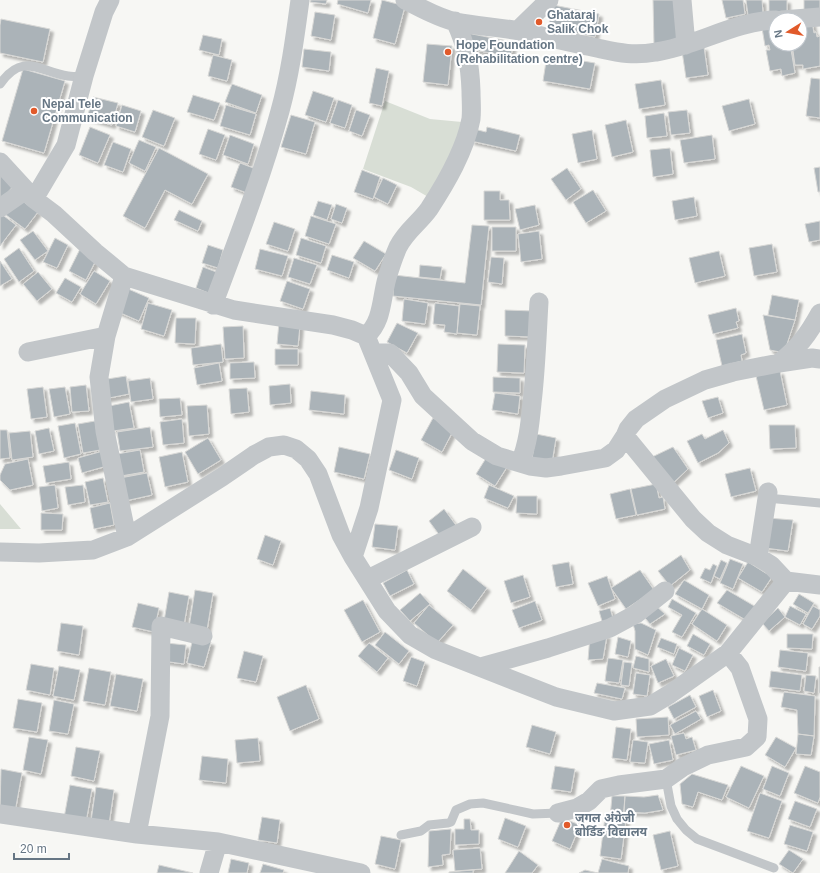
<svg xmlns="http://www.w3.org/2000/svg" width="820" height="873" font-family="Arial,'Noto Sans Devanagari',sans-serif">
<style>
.green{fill:#d8ded5}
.building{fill:#abb3b8;stroke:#d8d8d6;filter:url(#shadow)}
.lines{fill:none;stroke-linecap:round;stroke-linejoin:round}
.service{stroke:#c2c6c9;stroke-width:9}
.minor{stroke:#c2c6c9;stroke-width:19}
.poi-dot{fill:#e15a2a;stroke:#fff;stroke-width:1.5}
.labels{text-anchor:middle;stroke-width:4;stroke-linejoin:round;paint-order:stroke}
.poi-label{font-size:12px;font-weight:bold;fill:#667684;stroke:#fff;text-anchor:start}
</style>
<defs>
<filter id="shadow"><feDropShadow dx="3.5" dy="3.5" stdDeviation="1" flood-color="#0004"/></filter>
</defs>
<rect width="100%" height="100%" fill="#f7f7f4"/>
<path class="green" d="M385,101L430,119L462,122L456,148L430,198L411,187L363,169Z
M0,504L21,529H0Z"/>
<path class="building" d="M311,0H327L326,4L310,2Z
M338,0H371L368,13L337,4Z
M382,0L405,6L395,44L373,38Z
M653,0H677L679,45L654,46Z
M722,0H743L745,14L726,18Z
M746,0H762L763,14L748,15Z
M769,0H787V13H769Z
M804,0H820V12H804Z
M553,5L599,14L595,37L548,28Z
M315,12L335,15L331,40L311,36Z
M1,19L50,29L43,62L0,53V25Z
M812,22L814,33L816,32L817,37L820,36V66L803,69V65H795L792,44H800V26Z
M776,25V44H790L795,73L782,76L781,69L770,71L766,50H770L769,45L765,46L762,28Z
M467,33L513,42L511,57L470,49Z
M203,35L222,39L219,55L199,50Z
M427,44L452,46L448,85L423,82Z
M704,47L708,75L686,78L682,51Z
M304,49L331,52L329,71L302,67Z
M213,55L232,60L227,81L208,76Z
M547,55L595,63L590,89L543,81Z
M376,68L389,71L382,106L369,103Z
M23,69L65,81L44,153L2,141Z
M811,78L820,79V118L806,116Z
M661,80L665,105L639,109L635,84Z
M232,84L262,95L256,113L225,102Z
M313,91L334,98L326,122L305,115Z
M193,95L220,103L214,120L187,112Z
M93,97L118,103L112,125L87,118Z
M749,99L755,124L729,131L722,106Z
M338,100L352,105L345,128L330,123Z
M122,105L141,111L135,132L116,126Z
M226,105L256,114L250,135L220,126Z
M153,110L175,118L164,146L142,137Z
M356,110L370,115L362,136L349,131Z
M687,110L690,133L671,135L668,112Z
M664,113L667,136L647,138L645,116Z
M291,115L315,122L306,154L281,147Z
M626,120L633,152L612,157L605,125Z
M90,127L110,135L98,163L79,155Z
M487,127L520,135L516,151L471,141L474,129L486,132Z
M208,129L225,135L216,160L199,154Z
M592,130L597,159L578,163L572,134Z
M230,135L254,144L248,164L223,155Z
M712,135L715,159L684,163L680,140Z
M139,140L156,147L145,171L129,163Z
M113,142L131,149L123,172L104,165Z
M159,148L208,174L192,204L165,190L145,228L123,216Z
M670,148L673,174L653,177L650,150Z
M240,163L256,169L247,193L231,187Z
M820,167V192H818L814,168Z
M0,168L16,183L0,201Z
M567,168L581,189L566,200L551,179Z
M362,170L380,177L373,199L354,192Z
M383,178L397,185L388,204L374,197Z
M593,190L606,211L586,223L573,202Z
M484,191H500V200H509L510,220H484Z
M694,197L697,216L675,220L672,201Z
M18,198L38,212L25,229L6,215Z
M318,201L332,205L327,220L313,215Z
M336,204L347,208L342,223L331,219Z
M535,205L539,225L520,230L515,209Z
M179,210L202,221L198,231L174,220Z
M0,213L16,225L0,246Z
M311,216L336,224L329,244L305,236Z
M820,221V240L809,242L805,224Z
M274,222L295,229L288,251L266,244Z
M472,225L489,226L481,305L393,296L394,275L465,283Z
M492,227H516V251H492Z
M33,231L48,251L35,260L20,240Z
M539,231L542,259L521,262L518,234Z
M55,238L68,245L57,268L43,262Z
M301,238L326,246L321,263L296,255Z
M364,241L386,254L375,271L353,258Z
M772,244L777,272L754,276L749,248Z
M208,245L223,250L218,268L202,263Z
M19,248L34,271L19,282L4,259Z
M80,249L97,258L86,280L69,271Z
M260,249L288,256L282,276L255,269Z
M719,251L725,276L695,283L689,258Z
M332,255L354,262L349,278L327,270Z
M491,257L504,258L502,284L488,282Z
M294,258L317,265L310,284L288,277Z
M0,261L12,279L0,286Z
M420,265L442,267L440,279L419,277Z
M203,267L219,273L211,294L196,288Z
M94,271L110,281L96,304L80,294Z
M38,272L52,289L37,301L23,284Z
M65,278L81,287L72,302L56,293Z
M287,281L310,289L303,309L280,301Z
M126,288L149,298L139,321L116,311Z
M772,295L799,300L795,320L768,315Z
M404,299L428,303L425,324L402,321Z
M148,303L172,310L164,336L141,329Z
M435,303L459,306L457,334L444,332L445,325L433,324Z
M460,304L480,306L477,335L457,333Z
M736,308L739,321L736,322L738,328L713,334L708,315Z
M505,310L534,311V337L505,336Z
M763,315L795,320L787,344L780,352L770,350Z
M176,318H196L195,344L175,343Z
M279,322L300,325L298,346L277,344Z
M397,323L418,333L407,353L387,342Z
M243,326L244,358L225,359L223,327Z
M742,334L746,353L741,355L742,361L722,366L716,340Z
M221,344L223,362L193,365L191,348Z
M498,344L525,345L524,373L497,372Z
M275,349H298V365H275Z
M254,362L255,378L230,379V363Z
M219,363L222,381L197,385L194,368Z
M780,371L787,405L764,410L756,376Z
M126,376L129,394L104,399L101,380Z
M493,377L520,378V393L493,392Z
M150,378L153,399L131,402L128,381Z
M290,384L291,403L270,405L269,386Z
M86,385L89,411L72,412L70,387Z
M43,387L47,417L31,419L27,389Z
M65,387L70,414L54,417L49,389Z
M247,388L249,412L231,414L229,389Z
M311,391L345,395L344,414L309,410Z
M495,393L520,396L518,414L492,410Z
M718,397L723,413L708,418L702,401Z
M180,398L182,415L160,417L159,399Z
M129,402L134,428L113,431L109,406Z
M207,405L209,434L189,436L187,406Z
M433,418L454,429L442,452L421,440Z
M182,419L184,443L163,445L160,422Z
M95,421L100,450L83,453L78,424Z
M75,423L81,454L64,458L58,426Z
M769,425H795L796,448L770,449Z
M150,427L153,447L120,451L117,432Z
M49,428L54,451L39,454L35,431Z
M0,430H7L10,458L0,459Z
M723,430L729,443L718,453L698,463L687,441L702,434L705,439Z
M30,431L33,457L12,460L9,433Z
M536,434L556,438L552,463L532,459Z
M208,438L221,460L198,474L185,452Z
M339,447L370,454L364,479L334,472Z
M673,447L688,469L672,484L652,457Z
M140,450L144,472L121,476L117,454Z
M396,450L419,458L412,479L389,470Z
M103,451L107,466L82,473L78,458Z
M182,452L188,482L165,487L159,457Z
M488,455L507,467L495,486L476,474Z
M28,459L33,485L10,490L0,480V475L5,464Z
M69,462L71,479L46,483L43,466Z
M750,468L756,491L731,497L725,474Z
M147,473L152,495L125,501L120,478Z
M103,478L108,502L90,505L85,482Z
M656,484L659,498L663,497L665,509L637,515L631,489Z
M55,485L58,508L42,511L39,487Z
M83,485L85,502L68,505L65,487Z
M489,485L514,496L508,508L484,498Z
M630,489L636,515L616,519L610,494Z
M517,496H537V514L516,513Z
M110,503L114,525L94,529L90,508Z
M444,509L458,528L443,540L429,521Z
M41,513L63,514L62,530H41Z
M768,518L793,520L788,551L765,548Z
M375,524L398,526L395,550L372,547Z
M265,535L281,541L273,565L257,559Z
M681,555L690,570L670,586L658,571Z
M730,559L743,564L733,589L720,583Z
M721,560L727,563L720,579L714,576Z
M569,562L573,584L556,587L552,565Z
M748,562L772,577L762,592L738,578Z
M713,564L717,566L711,583L700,578L705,568L710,570Z
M463,569L487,588L471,610L447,591Z
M407,570L414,584L390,596L383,583Z
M640,570L654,590L626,609L611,588Z
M523,575L530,597L511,603L504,581Z
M607,576L615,599L598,606L588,583Z
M684,580L709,595L702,609L675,594Z
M195,590L213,593L207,630L189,627Z
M727,590L756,607L744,619L717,603Z
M169,592L189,596L184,625L164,621Z
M420,593L430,604L410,621L400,610Z
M799,594L814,603L808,613L793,604Z
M672,599L696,613L682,637L672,632L682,615L668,607Z
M363,600L380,632L362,642L344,610Z
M535,601L542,620L519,628L512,610Z
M138,603L159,608L154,632L132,627Z
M429,605L453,625L437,643L414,623Z
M655,605L665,614L650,624L641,613Z
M790,606L806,614L800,625L785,617Z
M813,606L820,610V616L812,629L803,624Z
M610,608L615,625L604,628L599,611Z
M778,608L785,617L769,631L762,623Z
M702,609L727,625L717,641L692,624Z
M61,623L83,626L79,655L57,651Z
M641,623L656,630L648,655L635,649V631L633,624Z
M385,632L409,651L399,664L375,645Z
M693,634L710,644L704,655L687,646Z
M787,634H813L812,649L787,648Z
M590,635H607L603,659L588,660Z
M618,637L631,641L628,657L615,654Z
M193,638L211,642L204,667L187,663Z
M661,638L677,644L674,654L657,647Z
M166,643L186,645L184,664L163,661Z
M369,643L388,658L377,672L358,656Z
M679,648L693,655L685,671L672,665Z
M780,650L808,653L806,671L778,667Z
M244,651L263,656L256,682L237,678Z
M636,656L649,659V672L633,668Z
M411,657L425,662L417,686L403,681Z
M608,658L623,660L619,683L605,681Z
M666,659L674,676L658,683L651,666Z
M624,662L632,663L629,686L621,685Z
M31,664L54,668L50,695L26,690Z
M59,666L80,670L74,700L53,696Z
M819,667H820V693H819Z
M89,668L111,672L105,705L83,701Z
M771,671L802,675L800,691L769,687Z
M636,673L650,675L647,696L633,694Z
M116,674L143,679L137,711L110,706Z
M806,675L816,676L814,693L804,691Z
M597,683L625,688L622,699L594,693Z
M306,685L319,719L290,731L277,697Z
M713,690L721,711L707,717L699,696Z
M784,692L815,696L814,736L798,734L797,710L781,707Z
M690,695L696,707L674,719L668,707Z
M18,699L42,703L37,732L13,728Z
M54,700L74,704L68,734L49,731Z
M696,711L701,719L675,734L670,725Z
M668,717L669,735L637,737L636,719Z
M532,725L556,732L550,754L526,747Z
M616,727L631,729L627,760L612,758Z
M684,733L686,739L692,737L696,750L676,755L671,736Z
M798,734L814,736L811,755L796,754Z
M29,737L48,740L41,774L23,770Z
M776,737L796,748L785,767L765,755Z
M258,738L260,761L237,763L235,740Z
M633,740L648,742L645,763L630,762Z
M669,740L673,760L654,764L649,744Z
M76,747L100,751L94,781L71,776Z
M202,756L228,759L226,783L199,780Z
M555,766L575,769L571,792L551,789Z
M741,766L764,776L749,808L726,797Z
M772,766L789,773L780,796L763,789Z
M805,766L820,772V797L818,803L794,793Z
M1,769L22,773L15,812L0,809Z
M692,774L728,785L722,800L698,792L693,807L682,804L680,784Z
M70,785L92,789L86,822L64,818Z
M96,787L114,790L109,824L91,821Z
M760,793L782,801L769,838L747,831Z
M658,795L663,810L645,813L624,812L625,796L644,797Z
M612,796H625L623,820H626L621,859L600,856L605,817L610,818Z
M795,801L817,809L810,827L788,819Z
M262,817L280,820L277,843L258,840Z
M505,818L526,826L518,847L498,839Z
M562,818L580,825L570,849L552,841Z
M464,819H470L471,830H479V844L455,845V829H464Z
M790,825L813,832L807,851L784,844Z
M451,829L450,854L442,855L443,865L428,867L429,831Z
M670,831L678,866L661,870L653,835Z
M381,836L401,840L395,869L375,864Z
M480,848L482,869L455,871L453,850Z
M789,850L803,859L793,873L779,864Z
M519,851L538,865L532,873H505Z
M231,859L249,863L247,873H228Z
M602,859L629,866L628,873H598Z
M263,864L284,870L283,873H260Z
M159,865L193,873H157Z
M473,870V873H449V872Z
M585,870L598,873H579Z"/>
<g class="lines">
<path class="service" d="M0,84C23,52 38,71 68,76C73,77 79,76 84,76
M767,498L820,503
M666,779L671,806L677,819L686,830L697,839L774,868
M401,835L421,831L429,825L448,823L451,822L456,810L470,804L483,803L533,814L558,813"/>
<path class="minor" d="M405,0C421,8 438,18 456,22C476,26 498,27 519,31C542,36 564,41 587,46C613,51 629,57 656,52C697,46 734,21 776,20
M682,0L686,45
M782,20L820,17
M517,31L549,0
M0,162L34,199L54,214L95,252L124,276L234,310L333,325L352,330L366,336L392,400L369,508L353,557L387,611L410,635L436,650L556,697L614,711L650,706L670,694L728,653L786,581L820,585
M34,199L66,145L84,76L104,12L110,0
M0,208L26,190
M124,276L106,336L99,377L105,431L127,537
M213,305C237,241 262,177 280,111C290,75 295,37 300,0
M366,336C383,321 381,299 387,278C390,268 394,256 398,247C406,231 419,223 429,209C446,183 465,151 471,119C472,110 471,100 471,91C470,64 467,47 455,21
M28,352L106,336
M374,353H390L409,373L423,396L472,441L497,456L530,466L546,468L561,466L605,458L616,450L625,436L628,429L636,419L665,399L705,380L733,372L779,363L812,358L820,359
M779,363C798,348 808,335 820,313
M625,436L693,519L708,533L727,545L758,557L771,565L786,581
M520,463C528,444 530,424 532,403C536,369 537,336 539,302
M0,552L39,553L93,550L127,537L222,477L254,455L269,447L284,445L296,449L308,459L318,474L341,535L353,557
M758,557L768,492
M368,579L472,527
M481,667L548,648L610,628L636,614L665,591
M558,813L577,808L589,801L601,789L619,785L666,779L683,767L708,755L746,747L757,737L758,719L740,668L728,653
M0,814L137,834L218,842L361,873
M137,834L160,716L161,626L203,636
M209,873L218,842"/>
</g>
<g class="poi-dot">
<circle cx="539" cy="22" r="4"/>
<circle cx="448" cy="52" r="4"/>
<circle cx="34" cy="111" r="4"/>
<circle cx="567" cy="825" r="4"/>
</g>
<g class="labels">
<g class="poi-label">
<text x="547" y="19">Ghataraj<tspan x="547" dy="14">Salik Chok</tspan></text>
<text x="456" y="49">Hope Foundation<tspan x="456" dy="14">(Rehabilitation centre)</tspan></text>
<text x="42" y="108">Nepal Tele<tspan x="42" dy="14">Communication</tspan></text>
<text x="575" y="822">जुगल अंग्रेजी<tspan x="575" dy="14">बोर्डिङ विद्यालय</tspan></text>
</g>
</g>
<g transform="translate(788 32) rotate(259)"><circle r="19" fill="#ffffff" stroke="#c2c8ce"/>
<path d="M0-3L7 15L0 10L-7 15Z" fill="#e15a2a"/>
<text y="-6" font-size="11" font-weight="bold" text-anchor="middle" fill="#667684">N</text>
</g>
<path d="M14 853v6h55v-6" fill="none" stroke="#667684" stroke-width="2"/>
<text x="20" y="853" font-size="12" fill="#667684" stroke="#ffffff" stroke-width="3" paint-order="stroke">20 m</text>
</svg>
